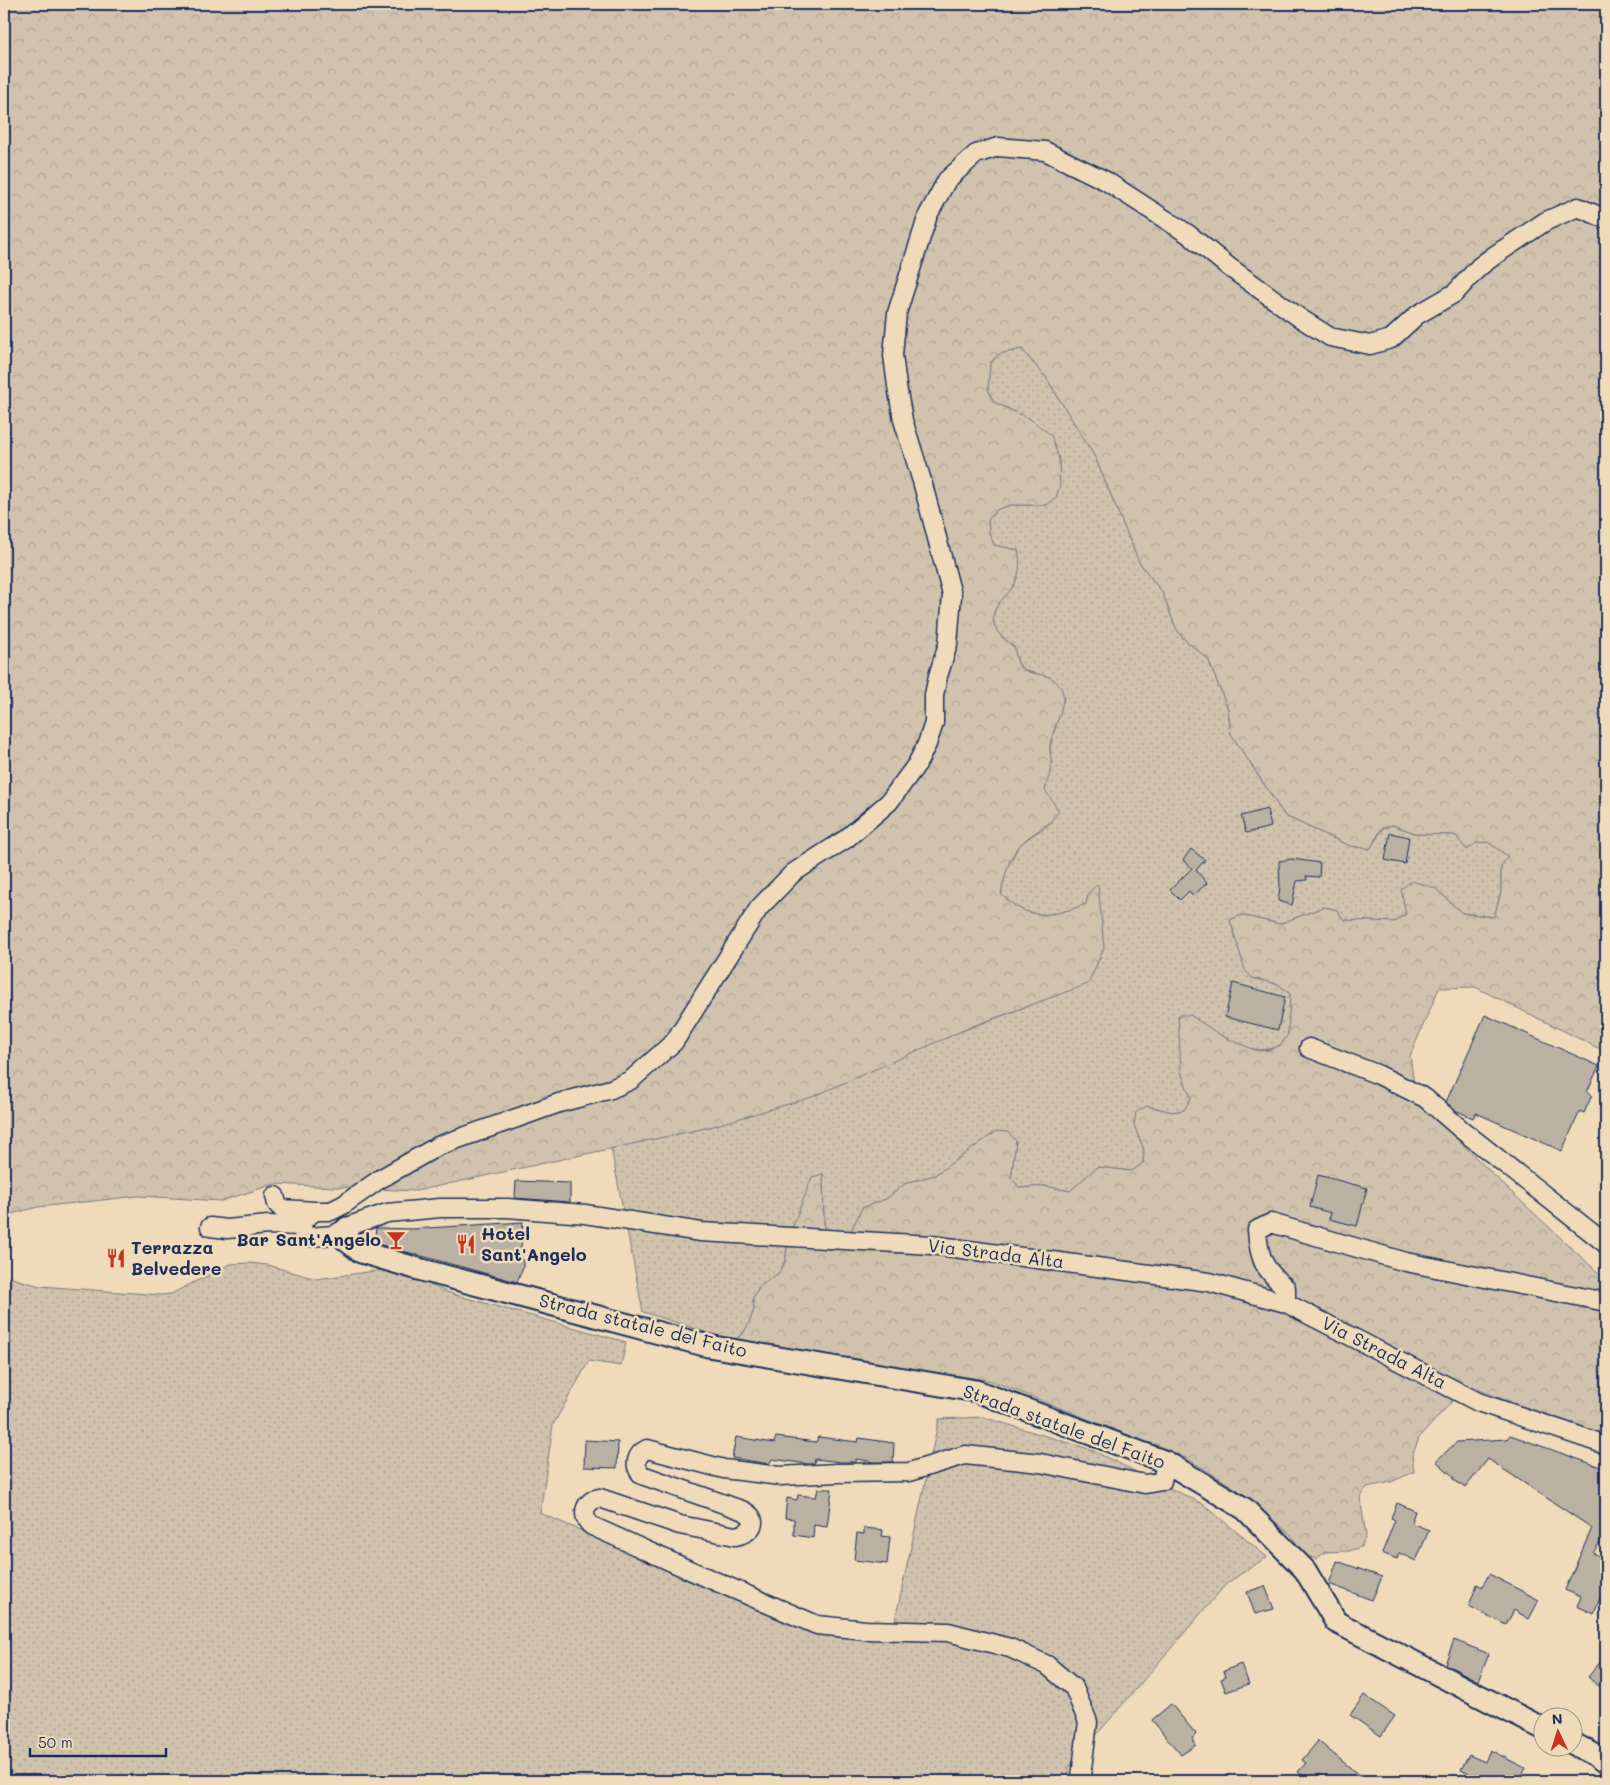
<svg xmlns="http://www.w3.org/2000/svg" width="1610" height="1785" font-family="Mali,sans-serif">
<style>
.grass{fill:url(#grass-dots);stroke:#767885}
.forest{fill:url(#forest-crowns);stroke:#767885}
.building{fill:#bbb1a3;stroke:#1b2f5e}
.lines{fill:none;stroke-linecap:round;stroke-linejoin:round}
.minor-casing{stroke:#1b2f5e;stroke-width:21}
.tertiary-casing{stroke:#1b2f5e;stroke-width:25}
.minor{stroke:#efdbb9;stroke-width:18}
.tertiary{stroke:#efdbb9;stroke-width:21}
.labels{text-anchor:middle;stroke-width:5;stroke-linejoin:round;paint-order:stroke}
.poi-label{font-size:18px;font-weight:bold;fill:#1b2f5e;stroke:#efdbb9;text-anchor:start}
.street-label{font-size:18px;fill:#1b2f5e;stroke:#efdbb9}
</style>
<defs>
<pattern id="grass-dots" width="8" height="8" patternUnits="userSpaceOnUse" patternTransform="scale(1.25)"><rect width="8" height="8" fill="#d0c2ac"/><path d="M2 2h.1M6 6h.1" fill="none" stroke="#b2a796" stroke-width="1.8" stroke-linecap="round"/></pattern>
<pattern id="forest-crowns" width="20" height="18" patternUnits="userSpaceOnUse" patternTransform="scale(1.25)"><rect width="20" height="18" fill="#d0c2ac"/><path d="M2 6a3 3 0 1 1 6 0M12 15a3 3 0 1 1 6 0" fill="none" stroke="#b2a796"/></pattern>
</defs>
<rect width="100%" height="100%" fill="#efdbb9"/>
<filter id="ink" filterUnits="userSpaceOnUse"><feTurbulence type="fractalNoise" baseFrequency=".02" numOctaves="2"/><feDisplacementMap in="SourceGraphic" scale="10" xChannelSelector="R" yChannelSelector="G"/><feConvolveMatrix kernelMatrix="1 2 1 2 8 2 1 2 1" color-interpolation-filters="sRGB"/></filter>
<g filter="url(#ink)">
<path class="grass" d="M1022,349L1047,379L1095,457L1139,562L1162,592L1176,628L1183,638L1208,659L1228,709L1231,734L1285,816L1350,846L1370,849L1383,828L1392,825L1418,834L1455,835L1476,843L1488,842L1508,856L1501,868V892L1494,917L1462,913L1435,888L1395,922L1344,920L1337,910L1324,907L1279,924L1241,915L1230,920L1246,970L1252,978L1278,984L1290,994C1290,1006 1291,1021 1288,1033C1287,1038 1282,1044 1276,1047C1248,1059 1213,1030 1190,1015L1181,1072L1191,1098L1185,1110L1172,1112L1147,1106L1134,1125L1144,1150L1143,1163L1132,1171L1097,1167L1070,1191L1045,1186L1020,1188L1011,1178L1016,1141L997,1131L935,1175L906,1183L886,1199L862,1208L850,1233L828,1236L824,1224L823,1174L789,1236L785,1261L779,1273L759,1287L753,1298L754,1310L749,1323L743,1334L733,1341L643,1312L611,1148L710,1127L1088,983L1104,948L1089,892L1086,904C1053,917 1028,922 1001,894L1007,868L1020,844L1052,822L1045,790L1051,764L1050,746L1064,698L1050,677C1029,672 1016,673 1015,648L996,631L993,618L996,606L1013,587L1018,550L994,545L989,533L988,520L998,509L1010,505H1046L1030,419L994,402L988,389L990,364L999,354Z
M249,1263L268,1265L316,1279L390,1269L452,1294L626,1342L621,1366L589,1361L553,1425L540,1513L746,1601L818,1635L891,1639L939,1419L983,1417L1089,1449L1203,1504L1267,1557L1227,1583L1069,1767V1781H4V1276L40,1286L161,1295L171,1294L230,1264Z"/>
<path class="forest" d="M4,4H1606V1044L1598,1048L1475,987L1439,988L1410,1056L1416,1099L1510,1191L1606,1280V1436L1529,1410L1475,1388L1463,1389L1419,1438L1412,1456L1414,1472L1391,1482L1367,1487L1360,1497L1366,1536L1361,1547L1349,1551L1325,1552L1316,1559L1304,1555L1291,1535L1238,1490L1186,1458L992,1381L733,1341L743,1334L749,1323L754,1310L753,1298L759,1287L779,1273L785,1262L789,1236L812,1177L823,1174L824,1224L828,1236L850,1233L862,1208L886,1199L906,1183L935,1175L997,1131L1008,1132L1016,1141L1011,1178L1020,1188L1045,1186L1070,1191L1097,1167L1132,1171L1143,1163L1144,1150L1134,1125L1136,1112L1147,1106L1172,1112L1184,1110L1191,1098L1181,1072L1178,1015H1190L1222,1036L1257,1051L1269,1050L1281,1045L1288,1034L1290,994L1278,984L1252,978L1245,970L1230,920L1241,915L1279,924L1324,907L1337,910L1344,920L1395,922L1406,914L1401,889L1412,881L1435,888L1462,913L1494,917L1501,892V867L1508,856L1488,842L1476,843L1467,850L1455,835L1418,834L1392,825L1382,828L1370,849L1350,846L1285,816L1231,734L1228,709L1208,659L1183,638L1176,628L1162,592L1139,562L1095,457L1047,379L1022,349L999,354L990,363L988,389L994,402L1030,419L1051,435L1059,459L1060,486L1056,497L1046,505H1010L998,509L988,520L989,533L994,545L1018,550C1021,562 1020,577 1012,588C1002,602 987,609 996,629C999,636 1009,643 1015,648C1016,686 1045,664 1060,686C1070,700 1052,729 1050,745C1049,751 1052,758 1051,764C1051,772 1047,782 1045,790L1059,811C1047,829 1035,830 1021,844C1008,857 1005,877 1001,894C1028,922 1053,917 1086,904L1089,892L1098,884L1104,948L1088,984L973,1026L812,1097L710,1127L416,1191L275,1184L221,1201L139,1196L38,1207L4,1216Z"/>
<path class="building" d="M1267,809L1271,827L1246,833L1241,816Z
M1390,833L1409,837L1405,864L1385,860Z
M1191,849L1205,860L1196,870L1207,883L1193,896L1189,891L1180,900L1170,890L1192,868L1183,860Z
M1292,859L1320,863L1319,877L1306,876L1307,880L1297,881L1292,905L1278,901L1280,887L1279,861Z
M1233,983L1285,997L1278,1030L1225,1017Z
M1485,1015L1599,1066L1587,1092L1592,1095L1584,1113L1580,1111L1562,1151L1476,1113L1473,1118L1455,1110L1446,1102Z
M1318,1175L1367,1188L1357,1226L1329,1219L1331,1213L1310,1207Z
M516,1181L570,1183V1202L515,1198Z
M523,1222L520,1260H523V1267L517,1282L374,1243L376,1228L412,1229Z
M1510,1435L1606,1469V1537L1604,1536L1593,1553L1606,1559V1583L1594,1614L1577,1606L1581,1597L1565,1590L1592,1528L1488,1459L1465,1488L1453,1479L1454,1477L1436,1461L1457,1442L1507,1439Z
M736,1437L774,1443L776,1437L816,1442L818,1437L858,1442L859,1438L894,1443L893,1462H874L856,1459V1462H841L815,1459L814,1464H808L772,1459L769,1464L732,1458Z
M585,1440L618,1442L617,1468L584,1467Z
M818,1489H832L827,1527L814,1525L813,1538L794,1535V1519L785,1518L787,1498L797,1500L798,1495L816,1497Z
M1397,1503L1415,1511L1411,1523L1429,1530L1416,1561L1399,1553L1397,1559L1382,1553L1395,1520L1391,1518Z
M864,1528L883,1530L882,1536L890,1537L887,1564L854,1560L857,1533L864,1534Z
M1337,1561L1382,1577L1372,1600L1329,1584Z
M1489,1574L1539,1600L1529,1619L1514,1610L1506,1625L1469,1606L1477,1584L1482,1587Z
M1265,1586L1274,1609L1255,1614L1247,1592Z
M1454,1640L1489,1654L1478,1681L1445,1664Z
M1606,1655V1692L1588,1677Z
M1241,1664L1249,1684L1226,1692L1221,1679L1226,1677L1224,1671Z
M1364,1695L1395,1716L1381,1736L1350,1715Z
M1171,1704L1196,1734L1192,1739L1196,1745L1181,1755L1152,1720Z
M1318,1741L1366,1781H1327L1321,1775L1316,1781H1309L1298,1772L1306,1763L1302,1760Z
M1490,1750L1525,1768L1518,1781H1483L1461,1770L1469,1755L1485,1762Z"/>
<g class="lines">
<defs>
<path id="minor" d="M1606,219L1578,207L1546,221L1495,255L1479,267L1455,293L1417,315L1391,339L1370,345L1330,337L1300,318L1229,267L1188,234L1106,181L1045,151L998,147L976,154L947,180L928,215L897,313L893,355L897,386L903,420L922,481L952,595L948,644L938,676L934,695V723L927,744L917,764L889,802L846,839L793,873L759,908L674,1042L631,1080L611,1089L559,1103L438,1146L380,1179L343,1205L331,1211H315L305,1219L301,1226L302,1232L309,1237L333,1235L355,1224L387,1213L440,1208H507L585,1214L701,1232L932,1245L1209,1282L1286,1303L1478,1402L1606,1445
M1309,1048L1379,1075L1425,1098L1462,1130L1606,1244
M275,1196L277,1204L282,1209L315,1211
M210,1227L227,1229L268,1225L301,1226
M1286,1303V1288C1264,1269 1259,1260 1257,1230L1271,1223L1406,1262L1606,1302
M1084,1781L1081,1776L1088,1722L1074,1688L1047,1665L1010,1648L948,1632L866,1630L817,1625L694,1572L592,1526C580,1517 584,1500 600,1498L680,1525L735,1536C750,1534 762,1521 744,1511L642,1475C633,1466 636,1454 647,1449L724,1469L780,1476L837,1473L909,1472L965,1455L1040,1463L1145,1484L1162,1481L1166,1462"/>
<path id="tertiary" d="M347,1228L346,1240L361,1252L422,1270L708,1346L976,1391L1166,1462L1245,1509L1305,1570L1336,1622L1542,1728
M1572,1743L1595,1755L1606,1763"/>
</defs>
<use href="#minor" class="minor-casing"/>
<use href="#tertiary" class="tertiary-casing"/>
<use href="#minor" class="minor"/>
<use href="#tertiary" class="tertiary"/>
</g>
</g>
<defs>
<symbol id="bar-bare" viewBox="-9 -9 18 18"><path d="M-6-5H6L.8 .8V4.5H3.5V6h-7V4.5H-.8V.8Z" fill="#c8321e" stroke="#efdbb9" stroke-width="2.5" paint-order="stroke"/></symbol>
<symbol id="restaurant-bare" viewBox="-9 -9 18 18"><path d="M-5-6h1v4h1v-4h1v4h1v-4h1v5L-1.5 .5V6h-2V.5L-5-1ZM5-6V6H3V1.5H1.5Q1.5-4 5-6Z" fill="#c8321e" stroke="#efdbb9" stroke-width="2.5" paint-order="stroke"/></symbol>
</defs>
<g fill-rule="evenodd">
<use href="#bar-bare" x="382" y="1226" width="28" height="28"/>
<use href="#restaurant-bare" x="452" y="1230" width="28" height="28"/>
<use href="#restaurant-bare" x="102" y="1244" width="28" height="28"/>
</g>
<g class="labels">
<g class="poi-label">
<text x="481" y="1240">Hotel<tspan x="481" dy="21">Sant'Angelo</tspan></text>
<text x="381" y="1246" text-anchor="end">Bar Sant'Angelo</text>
<text x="131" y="1254">Terrazza<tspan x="131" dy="21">Belvedere</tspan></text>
</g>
<g class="street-label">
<text transform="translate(996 1254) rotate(7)" y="6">Via Strada Alta</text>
<text transform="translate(643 1326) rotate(14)" y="6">Strada statale del Faito</text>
<text transform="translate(1384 1353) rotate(27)" y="6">Via Strada Alta</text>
<text transform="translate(1064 1427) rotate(20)" y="6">Strada statale del Faito</text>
</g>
</g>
<rect width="1610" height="1785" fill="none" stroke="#efdbb9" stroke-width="20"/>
<rect x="10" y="10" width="1590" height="1765" fill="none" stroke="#1b2f5e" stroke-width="2" filter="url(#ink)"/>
<g transform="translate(1558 1732) rotate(356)"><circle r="24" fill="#efdbb9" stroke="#9a9695"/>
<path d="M0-4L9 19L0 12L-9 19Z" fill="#c8321e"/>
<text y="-8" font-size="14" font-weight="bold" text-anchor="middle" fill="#1b2f5e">N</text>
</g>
<path d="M30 1748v8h136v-8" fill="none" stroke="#1b2f5e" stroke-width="2.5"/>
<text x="38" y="1748" font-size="15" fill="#1b2f5e" stroke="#efdbb9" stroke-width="4" paint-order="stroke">50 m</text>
</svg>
